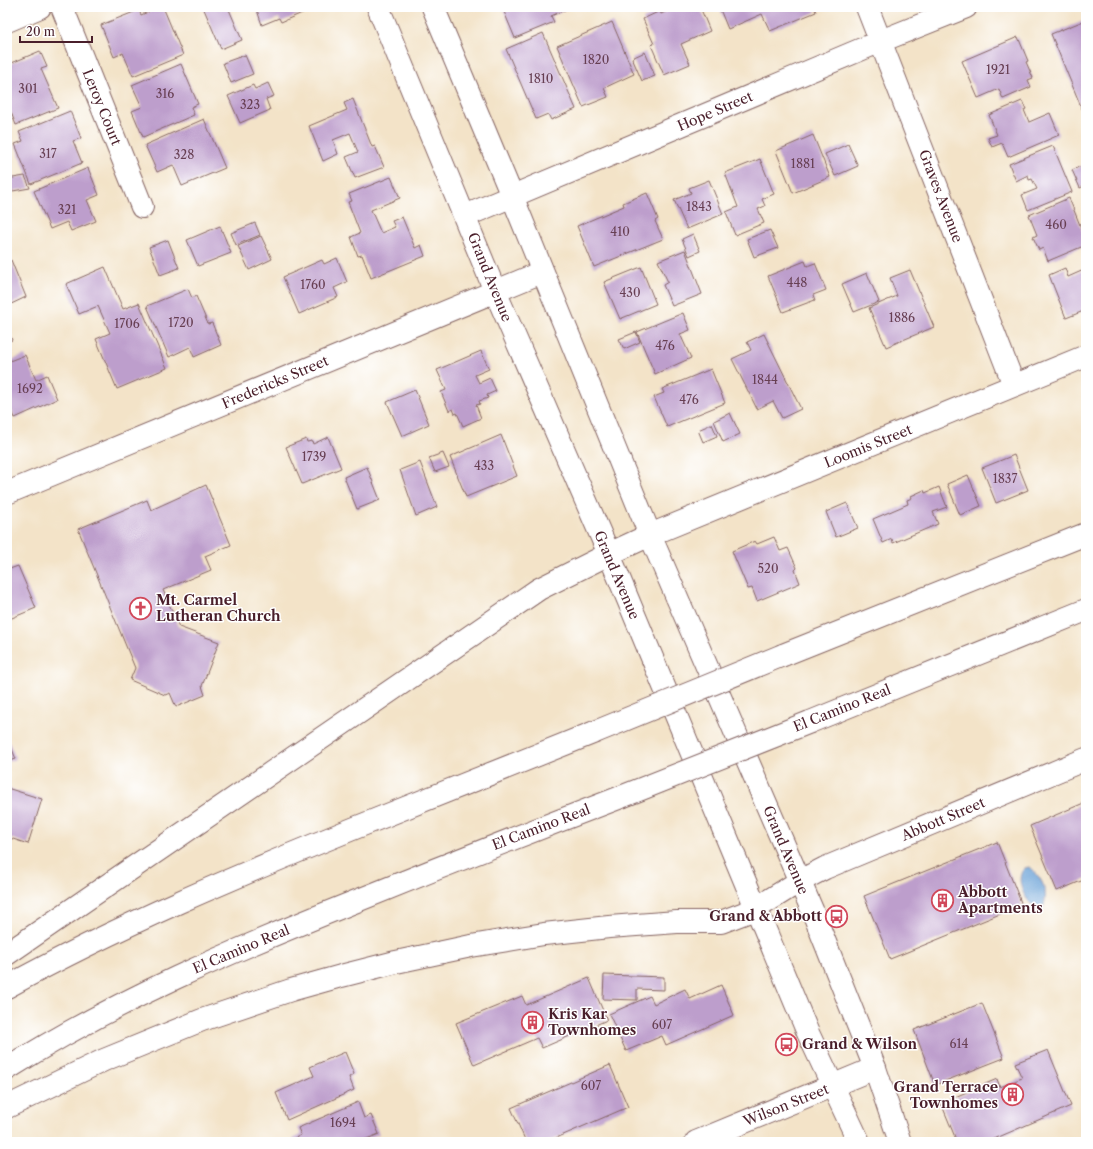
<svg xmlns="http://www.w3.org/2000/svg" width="1093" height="1149" font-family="'Libre Caslon Text',serif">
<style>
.water{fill:#68a0d6;stroke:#596080}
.building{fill:#bd9ecc}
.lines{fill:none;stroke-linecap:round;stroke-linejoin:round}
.street-casing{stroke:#856462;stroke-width:24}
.secondary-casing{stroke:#856462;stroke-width:24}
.highway-casing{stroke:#856462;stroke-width:24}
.street{stroke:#fff;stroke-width:22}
.secondary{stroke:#fff;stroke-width:22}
.highway{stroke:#fff;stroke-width:22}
.highway-bridge-casing{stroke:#856462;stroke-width:24;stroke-linecap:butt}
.highway-bridge{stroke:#fff;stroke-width:22}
.labels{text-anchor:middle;stroke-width:3;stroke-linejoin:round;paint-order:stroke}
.number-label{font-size:12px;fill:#673f53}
.street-label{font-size:14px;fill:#4a1f2b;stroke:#fff}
.poi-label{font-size:14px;font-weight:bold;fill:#4a1f2b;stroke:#fff;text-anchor:start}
</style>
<rect width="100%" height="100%" fill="#fff"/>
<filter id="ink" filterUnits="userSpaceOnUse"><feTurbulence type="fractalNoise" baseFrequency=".025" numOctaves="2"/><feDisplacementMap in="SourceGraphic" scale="8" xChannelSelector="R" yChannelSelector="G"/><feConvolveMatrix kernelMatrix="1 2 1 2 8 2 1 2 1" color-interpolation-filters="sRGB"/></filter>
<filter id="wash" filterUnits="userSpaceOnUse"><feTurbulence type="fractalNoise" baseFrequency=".012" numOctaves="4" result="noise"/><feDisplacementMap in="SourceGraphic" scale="16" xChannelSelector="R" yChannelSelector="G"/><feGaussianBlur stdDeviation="0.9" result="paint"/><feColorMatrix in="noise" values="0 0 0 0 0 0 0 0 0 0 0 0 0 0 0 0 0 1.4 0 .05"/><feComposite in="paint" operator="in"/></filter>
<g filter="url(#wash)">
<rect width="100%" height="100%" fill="#f3e3c8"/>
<path class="water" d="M1029,867C1043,878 1049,892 1043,908L1040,910C1035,907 1031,905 1028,900C1021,892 1016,875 1025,868Z"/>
<g id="blocks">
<path class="building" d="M160,7H163L183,55L133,76L123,53L114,57L101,25L139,10L141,15Z
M203,7H228L242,40L221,49Z
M265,7H314V8L281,22L279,18L262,25L257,10Z
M502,7H564L565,10L551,16L554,22L515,38Z
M676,7H700L710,31L681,44L690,64L664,75L651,45L654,44L643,19L660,11L661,14Z
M719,7H814L816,12L770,31L762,14L728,29Z
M1086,20V67L1083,68L1086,75V107L1082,109L1051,34Z
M612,22L634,74L604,88L608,97L583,107L557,46Z
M543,33L576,109L551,120L548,114L536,119L506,49Z
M1018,37L1028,61L1026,62L1033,78L1028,80L1031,87L1003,99L999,89L978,98L962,61Z
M40,51L47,67L41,69L58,108L16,125L10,110L7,111V65Z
M645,52L655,76L642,81L632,58Z
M245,55L253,74L231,83L223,63Z
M181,64L198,104L191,107L194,115L143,137L132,111L142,107L132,85Z
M268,83L274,96L266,99L270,110L240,123L228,96L253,85L255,89Z
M353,99L372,147L375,146L384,167L355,178L346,157L358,152L350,133L333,140L338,154L323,161L309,126L347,110L344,103Z
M1022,101L1026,109L1024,110L1029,122L1050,113L1059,135L1008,157L1002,143L992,147L988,138L997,135L989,115Z
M70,111L81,138L73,141L82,163L31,184L15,144L23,141L19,132Z
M204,119L225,168L182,186L173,165L157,172L145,145Z
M813,135L830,177L793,193L776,151Z
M848,144L858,166L835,176L825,154Z
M1053,146L1072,192L1028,210L1022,195L1037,189L1032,179L1029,180L1028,175L1016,181L1009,164Z
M760,159L774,194L762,199L765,206L758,209L764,223L735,235L726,212L738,207L725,173Z
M1086,164V185L1080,188L1072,170Z
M88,168L99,195L87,200L96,221L71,231L67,222L50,229L34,191Z
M25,176L30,188L7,192V179Z
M391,177L400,198L371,210L381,233L395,227L392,221L402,217L415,248L421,245L425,256L371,278L362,255L358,256L351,237L360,233L348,202L352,201L349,194Z
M709,180L723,214L687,229L674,200L691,193L689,188Z
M647,193L658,219L655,221L663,239L594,267L577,226L624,206L623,203Z
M1069,198L1086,240V245L1048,261L1043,248L1039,250L1033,237L1037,235L1029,215Z
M255,223L260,235L236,245L231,233Z
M220,226L231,253L198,266L187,240Z
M770,230L778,248L754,257L747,239Z
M693,234L700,251L689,256L682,239Z
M261,236L272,259L249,270L238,246Z
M168,240L179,268L160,275L149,247Z
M685,250L702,294L672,306L663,285L668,282L658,261Z
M337,258L347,282L334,288L338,297L299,314L283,277L322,260L324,264Z
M11,260L26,297L7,306V262Z
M805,261L807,266L815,263L826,290L813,295L815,300L783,312L768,276Z
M105,267L123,309L139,303L167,368L117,389L96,339L110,333L98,306L79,314L66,284Z
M641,267L656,304L620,319L604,282Z
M1065,268L1068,277L1086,269V310L1066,318L1049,275Z
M910,270L934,327L886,347L869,308L897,296L890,278Z
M867,273L879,302L854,312L842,284Z
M188,289L192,298L196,296L208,324L212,323L221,345L194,357L190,347L169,357L147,306Z
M683,313L690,330L680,334L691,358L655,374L637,332Z
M7,328L12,340L7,342Z
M636,332L640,342L624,349L619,339Z
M764,334L801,409L782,418L773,401L757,409L732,359L751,350L747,342Z
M481,351L489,369L475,375L479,383L490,378L496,391L487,395L488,398L479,401L480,404L476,405L481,418L463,426L457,413L455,414L453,409L449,411L441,392L446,390L437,370Z
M25,355L36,380L47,375L57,399L15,418L7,399V362Z
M711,369L725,403L667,427L654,397L664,393L662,389Z
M415,390L429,424L402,436L387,402Z
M730,413L740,434L723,442L714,421Z
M712,424L717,436L703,442L698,430Z
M501,435L517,476L466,497L450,457Z
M328,437L341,468L302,484L286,447L306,439L307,442L312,441L313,444Z
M443,453L449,467L435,472L429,458Z
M1014,455L1028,490L996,503L982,468Z
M420,462L437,507L416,516L400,470Z
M367,467L380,500L357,509L344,477Z
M968,475L981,506L960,515L947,484Z
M206,485L231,545L205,556L211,570L163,590L179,627L219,642L202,686L205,695L176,707L170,693L165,695L130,680L135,668L78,529L147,500L151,510Z
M939,487L947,507L933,512L938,524L893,543L892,539L883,543L873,519L908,504L907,500L912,498L911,496L924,490L925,493Z
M847,503L858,528L836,537L826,512Z
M774,537L780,551L788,548L797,568L795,570L800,583L757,601L752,588L748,589L732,551L755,541L757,544Z
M18,566L36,608L7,620V570Z
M7,737L16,759L7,762Z
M7,788L42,799L28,844L7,837Z
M1086,802V879L1057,891L1030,826Z
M997,842L1022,905L890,959L864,896Z
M604,975L664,977V990L637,989V1000L603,999Z
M589,978L607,1020L542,1048L537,1038L474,1065L456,1023L522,996L526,1005Z
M721,985L734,1015L666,1045L662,1036L626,1051L609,1014L650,996L654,1004L685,989L690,999Z
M982,1003L1004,1058L935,1085L914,1030Z
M1048,1050L1071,1106L987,1142H957L941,1103L997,1079L1000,1087L1022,1078L1015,1063Z
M345,1052L354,1074L349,1077L354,1090L287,1120L276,1093L314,1076L310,1067Z
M610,1065L628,1107L547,1142H526L511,1108Z
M358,1102L364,1118L371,1115L379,1134L359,1142H294L293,1139L301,1135L298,1128Z"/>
</g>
</g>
<g filter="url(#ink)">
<use href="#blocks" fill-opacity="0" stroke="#856462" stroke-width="1"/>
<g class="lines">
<defs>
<path id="street" d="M62,7L142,207
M867,7L1014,385
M7,21L40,7
M465,216L881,41L966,7
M7,493L542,272
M800,881L825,868L1086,759
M696,1142L875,1068"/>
<path id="secondary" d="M378,7L495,291L609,554L808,1033L859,1142
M433,7L512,196L650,535L813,912L875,1068L900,1142
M609,554L650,535L1086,356
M755,909L800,881"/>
<path id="highway" d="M783,655L1086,534
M810,722L1086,610
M7,954L539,589L609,554
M7,987C119,925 237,876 355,828C435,796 515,764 595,732
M7,1069C116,1000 234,950 354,902C443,866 532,831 621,797
M7,1107L104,1060L202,1020L291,990L341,976L396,962L471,946L544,934L609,927L677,922H721L755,909"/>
</defs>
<use href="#street" class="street-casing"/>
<use href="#secondary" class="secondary-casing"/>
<use href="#highway" class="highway-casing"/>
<use href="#street" class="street"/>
<use href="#secondary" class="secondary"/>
<use href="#highway" class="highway"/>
<defs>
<path id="highway-bridge" d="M595,732L783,655
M621,797L810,722"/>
</defs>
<use href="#highway-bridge" class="highway-bridge-casing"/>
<use href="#highway-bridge" class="highway-bridge"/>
</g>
</g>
<defs>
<symbol id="church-ring" viewBox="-11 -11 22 22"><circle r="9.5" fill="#fff" stroke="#d1495b" stroke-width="1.5"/><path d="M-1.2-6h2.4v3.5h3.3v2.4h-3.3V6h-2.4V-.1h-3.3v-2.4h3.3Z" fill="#d1495b"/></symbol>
<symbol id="building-ring" viewBox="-11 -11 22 22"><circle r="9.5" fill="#fff" stroke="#d1495b" stroke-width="1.5"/><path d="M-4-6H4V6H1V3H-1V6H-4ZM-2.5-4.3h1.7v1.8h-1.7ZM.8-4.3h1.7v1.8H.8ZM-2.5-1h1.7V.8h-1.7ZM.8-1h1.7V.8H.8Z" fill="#d1495b"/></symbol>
<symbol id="bus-ring" viewBox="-11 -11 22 22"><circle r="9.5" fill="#fff" stroke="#d1495b" stroke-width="1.5"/><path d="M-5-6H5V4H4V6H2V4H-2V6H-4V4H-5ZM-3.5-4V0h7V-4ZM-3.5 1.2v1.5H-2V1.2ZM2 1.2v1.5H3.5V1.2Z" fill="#d1495b"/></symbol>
</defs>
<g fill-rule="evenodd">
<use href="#church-ring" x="128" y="596" width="25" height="25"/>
<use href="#building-ring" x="930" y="888" width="25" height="25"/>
<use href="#bus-ring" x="824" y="904" width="25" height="25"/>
<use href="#building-ring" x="520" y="1010" width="25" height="25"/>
<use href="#bus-ring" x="774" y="1032" width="25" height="25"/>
<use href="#building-ring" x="1000" y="1082" width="25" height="25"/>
</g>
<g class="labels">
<g class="number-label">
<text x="596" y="64">1820</text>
<text x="998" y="74">1921</text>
<text x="541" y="83">1810</text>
<text x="28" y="93">301</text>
<text x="165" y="98">316</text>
<text x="250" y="109">323</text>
<text x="48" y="158">317</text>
<text x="184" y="159">328</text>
<text x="803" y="168">1881</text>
<text x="699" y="211">1843</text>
<text x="67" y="214">321</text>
<text x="1056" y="229">460</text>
<text x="620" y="236">410</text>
<text x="797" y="287">448</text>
<text x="313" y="289">1760</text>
<text x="630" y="297">430</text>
<text x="902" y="322">1886</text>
<text x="181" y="327">1720</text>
<text x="127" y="328">1706</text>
<text x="665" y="350">476</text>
<text x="765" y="384">1844</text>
<text x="30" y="393">1692</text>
<text x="689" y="404">476</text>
<text x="314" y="461">1739</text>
<text x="484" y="470">433</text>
<text x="1005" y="483">1837</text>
<text x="768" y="573">520</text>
<text x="662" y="1029">607</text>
<text x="959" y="1048">614</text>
<text x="591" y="1090">607</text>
<text x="343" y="1127">1694</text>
</g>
<g class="street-label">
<text transform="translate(102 107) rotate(68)" y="5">Leroy Court</text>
<text transform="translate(715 111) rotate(-23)" y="5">Hope Street</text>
<text transform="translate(941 196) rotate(69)" y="5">Graves Avenue</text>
<text transform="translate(490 277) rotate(68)" y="5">Grand Avenue</text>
<text transform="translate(275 382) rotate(-23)" y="5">Fredericks Street</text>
<text transform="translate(868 446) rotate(-22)" y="5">Loomis Street</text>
<text transform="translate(617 575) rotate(67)" y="5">Grand Avenue</text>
<text transform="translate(842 708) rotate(-22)" y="5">El Camino Real</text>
<text transform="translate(943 819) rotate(-23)" y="5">Abbott Street</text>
<text transform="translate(541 827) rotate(-21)" y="5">El Camino Real</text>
<text transform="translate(786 850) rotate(67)" y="5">Grand Avenue</text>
<text transform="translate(241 949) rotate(-23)" y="5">El Camino Real</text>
<text transform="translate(786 1105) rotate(-22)" y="5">Wilson Street</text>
</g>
<g class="poi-label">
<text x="156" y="605">Mt. Carmel<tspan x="156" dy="16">Lutheran Church</tspan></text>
<text x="958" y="897">Abbott<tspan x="958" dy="16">Apartments</tspan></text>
<text x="822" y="921" text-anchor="end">Grand &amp; Abbott</text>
<text x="548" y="1019">Kris Kar<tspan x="548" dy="16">Townhomes</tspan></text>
<text x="802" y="1049">Grand &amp; Wilson</text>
<text x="998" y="1092" text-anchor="end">Grand Terrace<tspan x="998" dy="16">Townhomes</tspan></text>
</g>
</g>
<rect width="1093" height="1149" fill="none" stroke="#fff" stroke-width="24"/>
<path d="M20 36v6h72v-6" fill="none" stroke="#4a1f2b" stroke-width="2"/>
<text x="26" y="36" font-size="12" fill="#4a1f2b" stroke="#ffffff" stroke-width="3" paint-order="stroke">20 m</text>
</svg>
